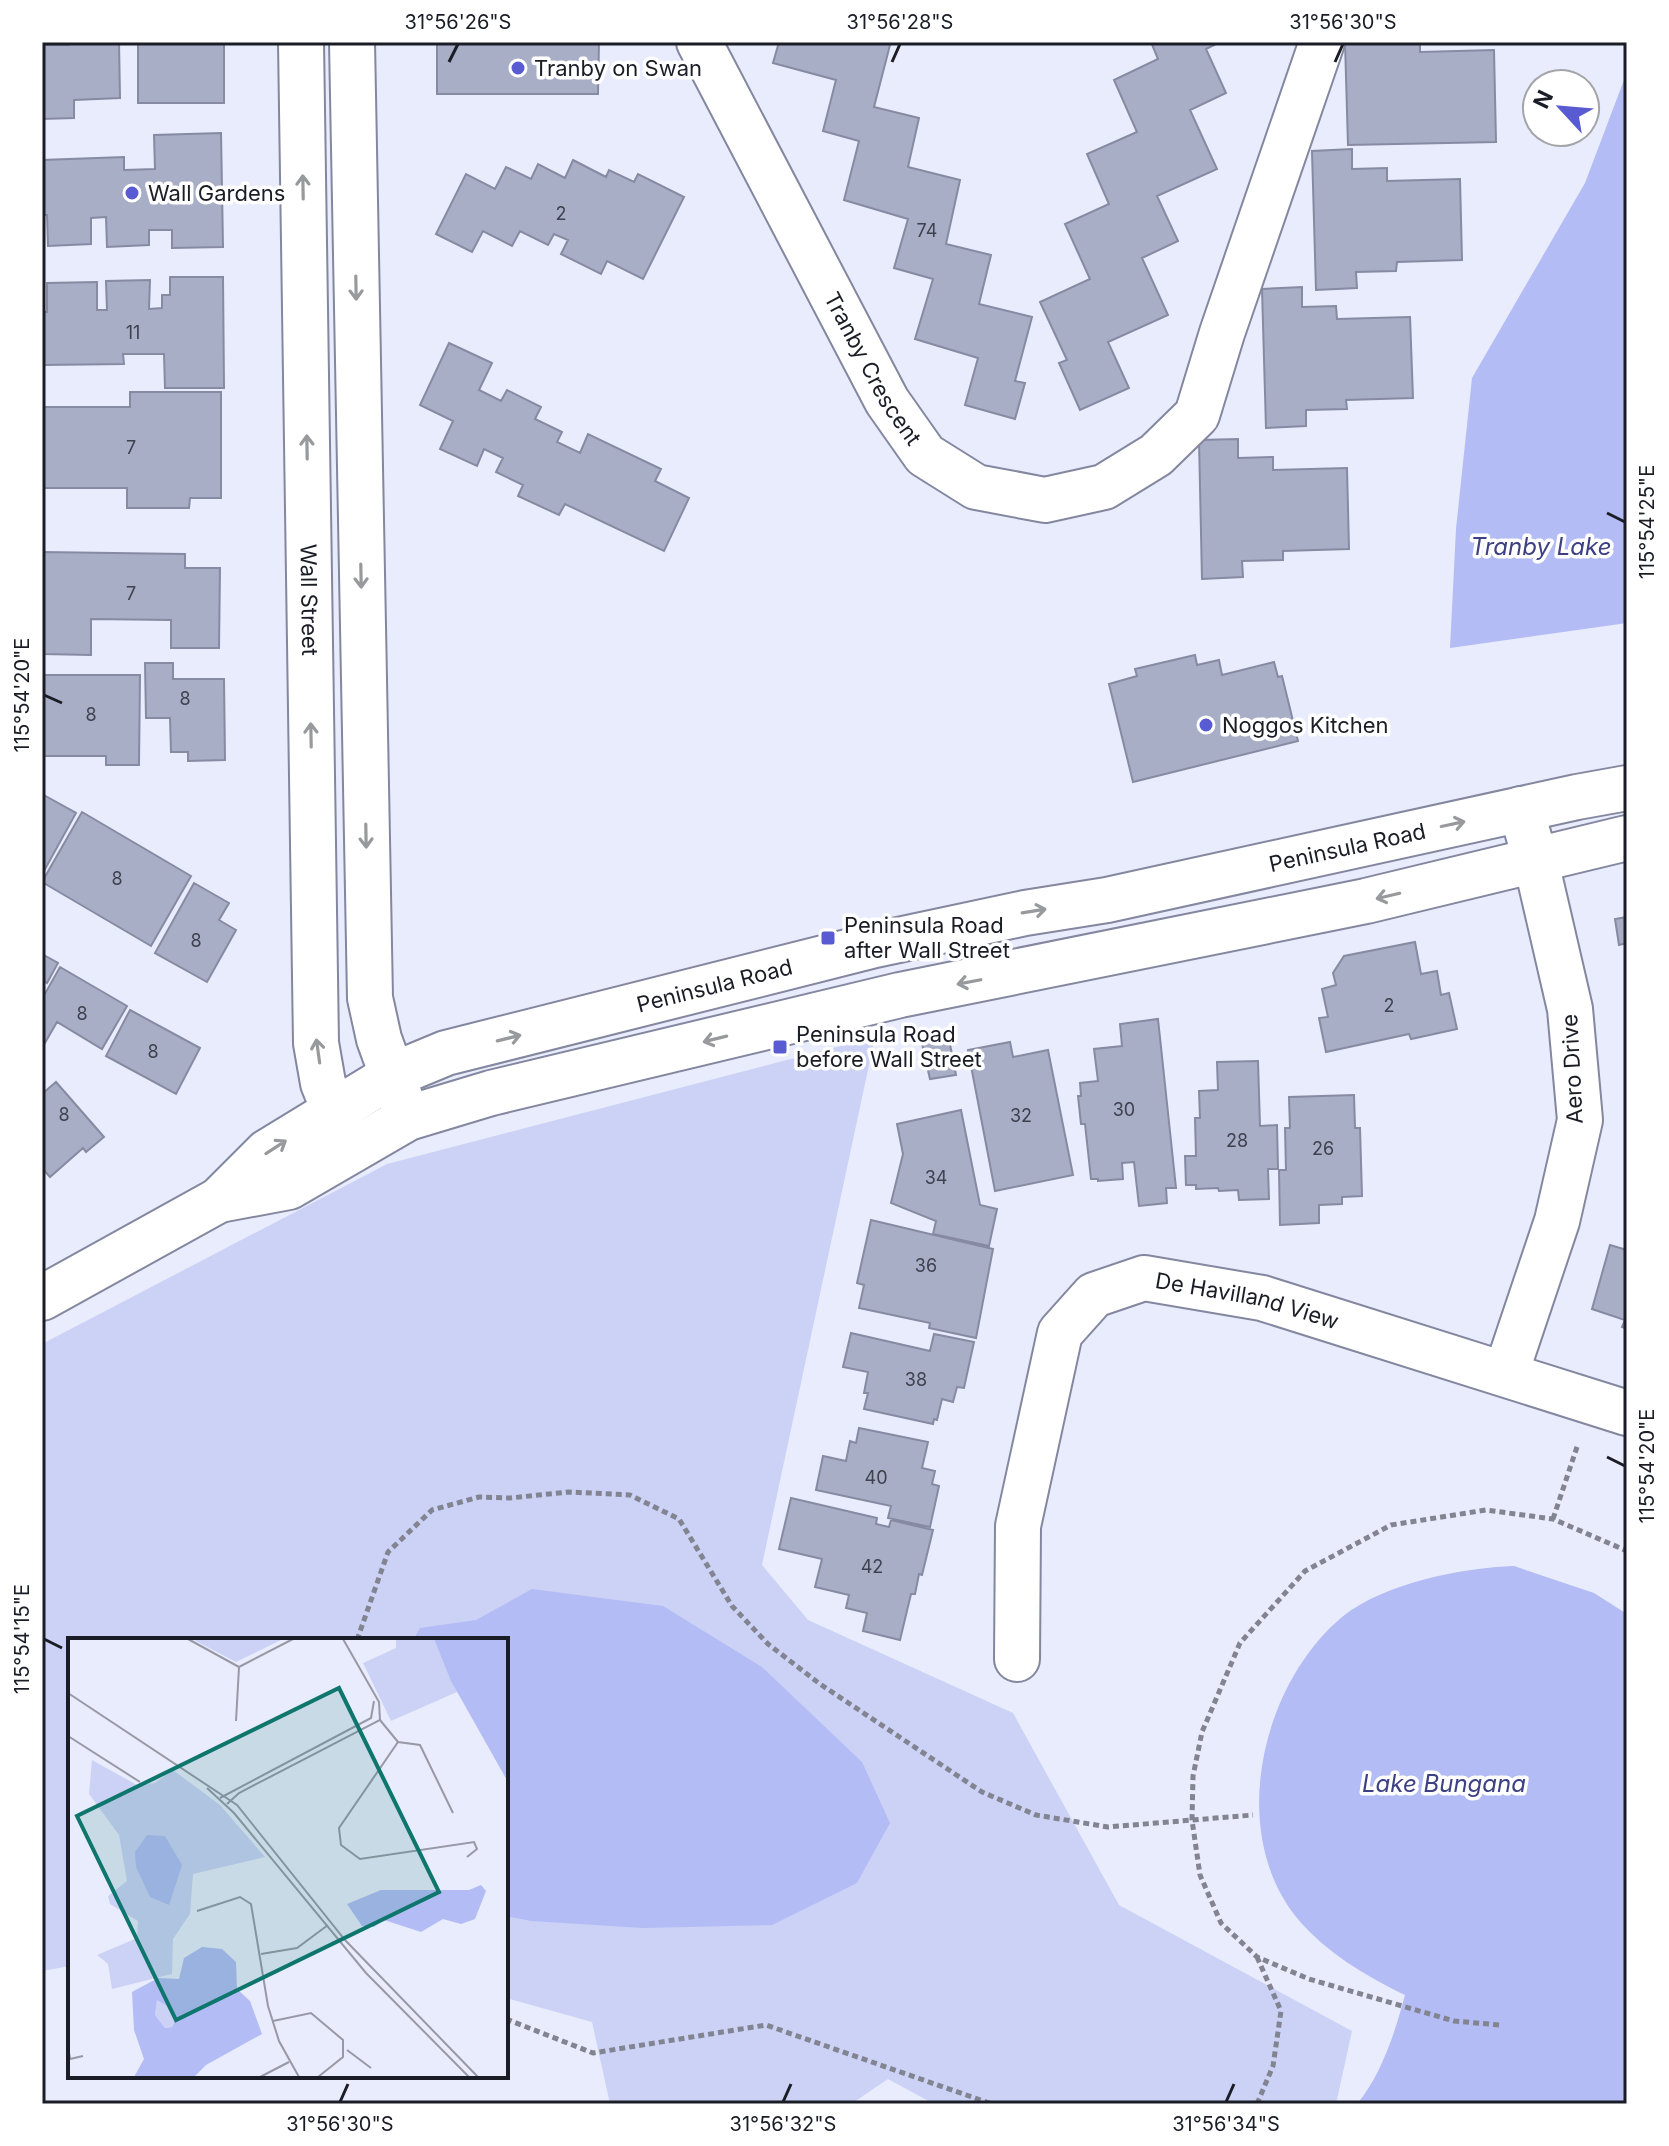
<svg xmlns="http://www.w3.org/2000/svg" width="1669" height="2146" font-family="Inter,sans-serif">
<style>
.green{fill:#ccd2f5}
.water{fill:#b3bcf4}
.building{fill:#a9aec7;stroke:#868aa2;stroke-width:2}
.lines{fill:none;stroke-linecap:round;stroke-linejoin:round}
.street-casing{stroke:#83879f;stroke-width:48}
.secondary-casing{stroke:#83879f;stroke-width:48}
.path{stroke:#828491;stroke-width:5;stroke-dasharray:6 4;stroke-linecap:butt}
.street{stroke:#fff;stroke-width:44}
.secondary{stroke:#fff;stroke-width:44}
.oneway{stroke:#98999d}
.ticks{fill:none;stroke:#1b1d26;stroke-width:3}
.poi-dot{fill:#595bd3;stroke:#fff;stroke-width:3}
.labels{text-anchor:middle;stroke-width:7;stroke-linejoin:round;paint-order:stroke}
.number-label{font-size:18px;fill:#3e414e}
.poi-label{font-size:22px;fill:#1b1d26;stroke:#fff;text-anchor:start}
.street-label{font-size:22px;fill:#1b1d26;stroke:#fff}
.water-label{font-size:24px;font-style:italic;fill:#3d4184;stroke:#fff}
.inset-road{fill:none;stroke:#9799a6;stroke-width:2}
.view{fill:#0f766e;fill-opacity:0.15;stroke:#0f766e;stroke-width:4}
.inset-edge{fill:none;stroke:#1b1d26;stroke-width:4}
.neatline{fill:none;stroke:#1b1d26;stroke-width:3}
.ticks-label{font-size:20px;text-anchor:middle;fill:#1b1d26}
</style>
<rect width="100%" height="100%" fill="#e9ecfc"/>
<path class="green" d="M875,1037L762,1565L808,1620L1013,1713L1119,1905L1352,2031L1336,2104H934L888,2079L851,2104H610L592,2022L506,1998V1640H70V1966L42,1971V1344L387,1164Z"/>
<path class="water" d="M1627,72V623L1450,648L1456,529L1472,378L1585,183Z
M1514,1566L1594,1593L1627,1614V2104H1357C1382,2074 1395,2032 1405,1995C1366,1976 1325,1952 1297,1918C1227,1832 1261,1685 1342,1617C1384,1583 1462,1568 1514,1566Z
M532,1589L663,1606L762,1667L862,1762L890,1823L857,1883L772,1925L643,1928L531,1921L506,1916V1640H413L420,1628L476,1620Z"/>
<path class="building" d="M69,42H119L120,98L74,100V118L42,119V45H69Z
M138,42H224V103H138Z
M437,42H599L598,94H437Z
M779,42H881L890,45L874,107L919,118L908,167L960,180L946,244L991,255L979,304L1032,317L1015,381L1025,383L1015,419L965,405L978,358L915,339L933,279L894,268L908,219L844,200L859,141L823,131L836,80L773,63Z
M1151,42H1220L1206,49L1226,93L1190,110L1217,169L1157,196L1178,241L1142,258L1168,315L1108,342L1129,388L1080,410L1059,363L1067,360L1040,302L1090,279L1065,224L1109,204L1087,154L1137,132L1114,80L1158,59Z
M1345,42H1420V52L1494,50L1496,142L1348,145Z
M221,133L223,247L172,248V230H149V245L107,247L106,217L91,218V244L48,246L47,215H42V160L124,157V170L155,169L154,135Z
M1352,149V169L1387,168V181L1460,179L1462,260L1397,262L1396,271L1356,272L1357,288L1316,290L1312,151Z
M573,160L606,177L609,170L634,182L638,174L684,197L643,279L607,261L601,274L561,254L568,240L554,234L548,245L520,231L512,246L483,231L472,252L436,234L466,174L495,189L506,167L531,179L538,164L565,178Z
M170,277H223L224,388H165L164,354H123L124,364L42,365V312H47V283L97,282V310H107L106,281L150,280L149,309L162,308V295H170Z
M1302,287V307L1336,306L1337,319L1410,317L1413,398L1346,400L1347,409L1306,410V426L1266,428L1262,289Z
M449,343L492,363L479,390L501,401L507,390L541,407L535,419L562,432L557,442L580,453L588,434L661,469L655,481L689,498L664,551L565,504L559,515L518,496L523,485L496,472L503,458L484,449L477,466L440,449L453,421L420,405Z
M130,392H221V498H190L189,508H127V488H42V407H130Z
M1238,439V458L1273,457V470L1347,468L1349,549L1283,551V560L1242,561L1243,577L1202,579L1199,440Z
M42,552L185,554V568H220L219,648H171V620L91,619V655L42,654Z
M1195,655L1197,665L1219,660L1222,675L1274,662L1278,677L1282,676L1298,741L1133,782L1109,684L1137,676L1135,669Z
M145,663H173V679H224L225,760L188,761V752H171L170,718H146Z
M42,675H140L139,765H106V756H42Z
M42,794L76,813L44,871L42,870Z
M82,812L191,876L151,946L42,882Z
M194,883L229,903L219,920L236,930L207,982L155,953Z
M1627,917V943L1619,945L1615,919Z
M1415,942L1421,974L1437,971L1441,995L1449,993L1457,1029L1411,1039L1409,1034L1326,1052L1319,1018L1328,1017L1322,989L1336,985L1333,973L1344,956Z
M42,954L58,963L47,983L42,980Z
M60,967L127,1006L102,1049L57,1022L42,1048V999Z
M130,1010L200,1048L176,1094L106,1056Z
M1158,1019L1176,1188H1166L1167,1203L1139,1206L1134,1162L1122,1163L1123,1179L1098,1181V1179H1091L1085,1124H1081L1078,1096H1081L1080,1083L1098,1081L1094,1049L1122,1046L1120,1024Z
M948,1034L956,1075L930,1079L921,1039Z
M1010,1042L1013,1057L1048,1050L1073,1175L995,1191L968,1050Z
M1258,1061L1260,1126L1277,1125L1278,1169H1268L1269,1199L1239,1200L1238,1190L1219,1191L1218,1188L1196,1189V1185H1186L1185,1156H1196L1195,1118H1200L1199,1091L1218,1090L1217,1062Z
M56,1082L104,1137L86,1152L83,1148L50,1177L42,1168V1094Z
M1354,1095L1355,1128H1360L1362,1196L1342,1197V1204L1319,1205V1223L1280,1225L1279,1170H1286L1285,1128H1290L1289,1097Z
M961,1110L980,1205L997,1209L989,1246L933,1234L936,1221L891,1203L903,1154L897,1124Z
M871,1220L993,1249L976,1338L929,1328L930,1323L859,1308L864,1285L857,1283Z
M1610,1245L1627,1250V1329L1622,1327L1625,1320L1592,1309Z
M851,1333L930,1351L934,1334L974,1342L964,1388L957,1387L953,1402L942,1399L937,1420L934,1419L933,1424L864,1409L868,1393H864L868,1372L843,1367Z
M859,1428L928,1442L922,1468L935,1471L932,1484L939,1486L930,1527L888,1518L891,1506L816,1490L823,1456L846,1461L850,1441L856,1443Z
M791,1498L877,1518L876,1524L889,1527L891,1520L933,1530L922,1575L919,1574L915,1594H911L900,1640L863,1631L867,1613L846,1608L849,1595L815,1587L822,1559L779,1549Z"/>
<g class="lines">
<defs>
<g id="street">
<path id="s1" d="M699,42L887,401L925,455L976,487L1045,500L1104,487L1156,455L1197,415L1222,333L1322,42"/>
<path d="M1506,1373L1557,1221L1580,1120L1570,1009L1536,862L1521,809"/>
<path id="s2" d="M1017,1659L1018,1526L1060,1333L1094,1295L1144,1278L1262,1298L1627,1413"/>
</g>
<g id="secondary">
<path id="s3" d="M301,42L316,1043L323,1083L345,1138"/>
<path d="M352,42L370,998L379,1039L402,1102"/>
<path d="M219,1200L289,1187L408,1118L491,1093L900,995L1366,901L1627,838"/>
<path id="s4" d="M42,1298L219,1200L267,1152L393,1075L446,1053L875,945L1025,913L1107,900L1577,797L1627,788"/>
</g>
</defs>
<use href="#street" class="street-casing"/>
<use href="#secondary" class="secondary-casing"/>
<path class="path" d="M1553,1519L1578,1444
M357,1640L388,1552L432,1510L479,1497L510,1498L569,1492L630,1495L679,1519L732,1606L768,1644L820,1684L982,1792L1036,1815L1108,1827L1253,1815
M506,2019L593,2053L766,2025L992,2104
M1499,2025L1454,2021L1309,1979L1257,1957L1221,1923L1200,1875L1192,1820L1193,1776L1202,1732L1240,1643L1305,1571L1391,1525L1486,1510L1553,1519L1627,1551
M1257,2104L1273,2066L1281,2011L1257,1957"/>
<use href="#street" class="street"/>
<use href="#secondary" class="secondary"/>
</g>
<defs><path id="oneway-shaft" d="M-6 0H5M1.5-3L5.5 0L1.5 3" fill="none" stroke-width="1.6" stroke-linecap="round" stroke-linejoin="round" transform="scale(2)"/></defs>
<g class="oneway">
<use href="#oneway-shaft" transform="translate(303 187) rotate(-91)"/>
<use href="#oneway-shaft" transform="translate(356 288) rotate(89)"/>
<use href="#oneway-shaft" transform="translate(307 447) rotate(-91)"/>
<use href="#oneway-shaft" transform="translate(361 576) rotate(89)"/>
<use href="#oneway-shaft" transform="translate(311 735) rotate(-91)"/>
<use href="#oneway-shaft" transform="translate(1453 824) rotate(-12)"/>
<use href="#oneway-shaft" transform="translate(366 836) rotate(89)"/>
<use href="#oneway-shaft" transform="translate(1388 896) rotate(167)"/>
<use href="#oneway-shaft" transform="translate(1034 911) rotate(-9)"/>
<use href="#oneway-shaft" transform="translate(969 982) rotate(169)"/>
<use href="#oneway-shaft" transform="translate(509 1038) rotate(-14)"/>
<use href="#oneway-shaft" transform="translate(715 1039) rotate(166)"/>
<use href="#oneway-shaft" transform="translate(318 1051) rotate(-98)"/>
<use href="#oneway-shaft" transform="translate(276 1147) rotate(-33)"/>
</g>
<path class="ticks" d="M449,62L458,44M892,62L900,44M1335,62L1343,44M1607,513L1625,522M44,695L62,703M1607,1457L1625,1466M44,1639L62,1648M340,2102L348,2084M783,2102L791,2084M1226,2102L1234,2084"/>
<g class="poi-dot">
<circle cx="518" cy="68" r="8"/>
<circle cx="132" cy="193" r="8"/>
<circle cx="1206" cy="725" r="8"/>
<rect x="820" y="930" width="16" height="16" rx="4"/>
<rect x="772" y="1039" width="16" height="16" rx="4"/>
</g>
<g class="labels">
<g class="number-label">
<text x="561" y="220">2</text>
<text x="927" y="237">74</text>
<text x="133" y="339">11</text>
<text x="131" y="454">7</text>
<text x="131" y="600">7</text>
<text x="185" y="705">8</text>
<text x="91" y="721">8</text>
<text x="117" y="885">8</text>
<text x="196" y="947">8</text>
<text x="1389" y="1012">2</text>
<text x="82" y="1020">8</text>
<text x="153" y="1058">8</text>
<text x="1124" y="1116">30</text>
<text x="64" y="1121">8</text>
<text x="1021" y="1122">32</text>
<text x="1237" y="1147">28</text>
<text x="1323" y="1155">26</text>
<text x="936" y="1184">34</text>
<text x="926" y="1272">36</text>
<text x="916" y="1386">38</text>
<text x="876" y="1484">40</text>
<text x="872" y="1573">42</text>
</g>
<g class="poi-label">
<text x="534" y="76">Tranby on Swan</text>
<text x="148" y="201">Wall Gardens</text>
<text x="1222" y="733">Noggos Kitchen</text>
<text x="844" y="933">Peninsula Road<tspan x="844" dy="25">after Wall Street</tspan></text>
<text x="796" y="1042">Peninsula Road<tspan x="796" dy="25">before Wall Street</tspan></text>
</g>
<g class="street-label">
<text dy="8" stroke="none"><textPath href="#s1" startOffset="370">Tranby Crescent</textPath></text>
<text dy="8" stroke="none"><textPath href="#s3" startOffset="558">Wall Street</textPath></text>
<text dy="8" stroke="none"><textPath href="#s4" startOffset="1400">Peninsula Road</textPath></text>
<text dy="8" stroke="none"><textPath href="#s4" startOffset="752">Peninsula Road</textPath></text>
<text transform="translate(1572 1069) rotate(-93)" y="8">Aero Drive</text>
<text dy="8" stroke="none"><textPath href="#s2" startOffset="540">De Havilland View</textPath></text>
</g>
<g class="water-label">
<text x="1541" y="555">Tranby Lake</text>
<text x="1444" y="1792">Lake Bungana</text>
</g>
</g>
<g transform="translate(68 1638)">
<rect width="440" height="440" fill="#e9ecfc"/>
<path d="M124,1H215L168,24ZM328,1H366L389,54L323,83L295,25L328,10ZM24,122L69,147L87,145L105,132L152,167L197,219L125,236L122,276L105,301L104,336L44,351L40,326L29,317L69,300L70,283L42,266L40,258L59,243L51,197L21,156ZM89,361L99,368L107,383L104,389L97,390L87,377Z" fill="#ccd2f5"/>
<path d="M366,1H440V144L383,43ZM79,197L97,198L114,227L101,267L82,259L68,229L67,214ZM413,247L418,253L407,281L393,286L375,281L353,294L316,282L306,289L294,288L279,266L313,252H401ZM134,309L154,311L168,324L169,351L182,363L194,396L138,427L126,439H66L76,421L66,392L64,354L90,340L111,341L116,320ZM89,362L99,368L107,383L104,389L97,390L87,377Z" fill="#b3bcf4" fill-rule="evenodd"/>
<path class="inset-road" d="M120,1L171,29L225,1M0,55L169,167L277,302L410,439M312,82L330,104M168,83L171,29M0,98L72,144M330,104L271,190L273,207L292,221L406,204L409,211L399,219M330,104L352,107L385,175M139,150L166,175L298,335L401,439M152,160L303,80L306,63M159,166L171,155L312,82L311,64L275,1M129,273L172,259L183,266L200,368L211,403L231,439M193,316L229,310L260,287M205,383L243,375L275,402V419L250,439M0,408L2,421L15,418M279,412L303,430M192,439L221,424"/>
<path class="view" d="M271,50L371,254L108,382L9,178Z"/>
<rect width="440" height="440" class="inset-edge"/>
</g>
<rect width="1669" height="2146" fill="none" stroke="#ffffff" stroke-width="88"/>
<g transform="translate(1561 108) rotate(296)"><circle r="38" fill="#ffffff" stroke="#a4a5a8" stroke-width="2"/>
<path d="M0-6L14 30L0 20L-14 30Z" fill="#595bd3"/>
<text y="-12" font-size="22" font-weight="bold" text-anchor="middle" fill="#1b1d26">N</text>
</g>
<rect x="44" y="44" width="1581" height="2058" class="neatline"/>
<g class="ticks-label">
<text x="458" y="29">31°56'26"S</text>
<text x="900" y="29">31°56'28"S</text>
<text x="1343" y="29">31°56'30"S</text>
<text transform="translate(1647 522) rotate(-90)" y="7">115°54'25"E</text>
<text transform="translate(22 695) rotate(-90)" y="7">115°54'20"E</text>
<text transform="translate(1647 1466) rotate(-90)" y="7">115°54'20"E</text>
<text transform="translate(22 1639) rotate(-90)" y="7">115°54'15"E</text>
<text x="340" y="2131">31°56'30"S</text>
<text x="783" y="2131">31°56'32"S</text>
<text x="1226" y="2131">31°56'34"S</text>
</g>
</svg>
